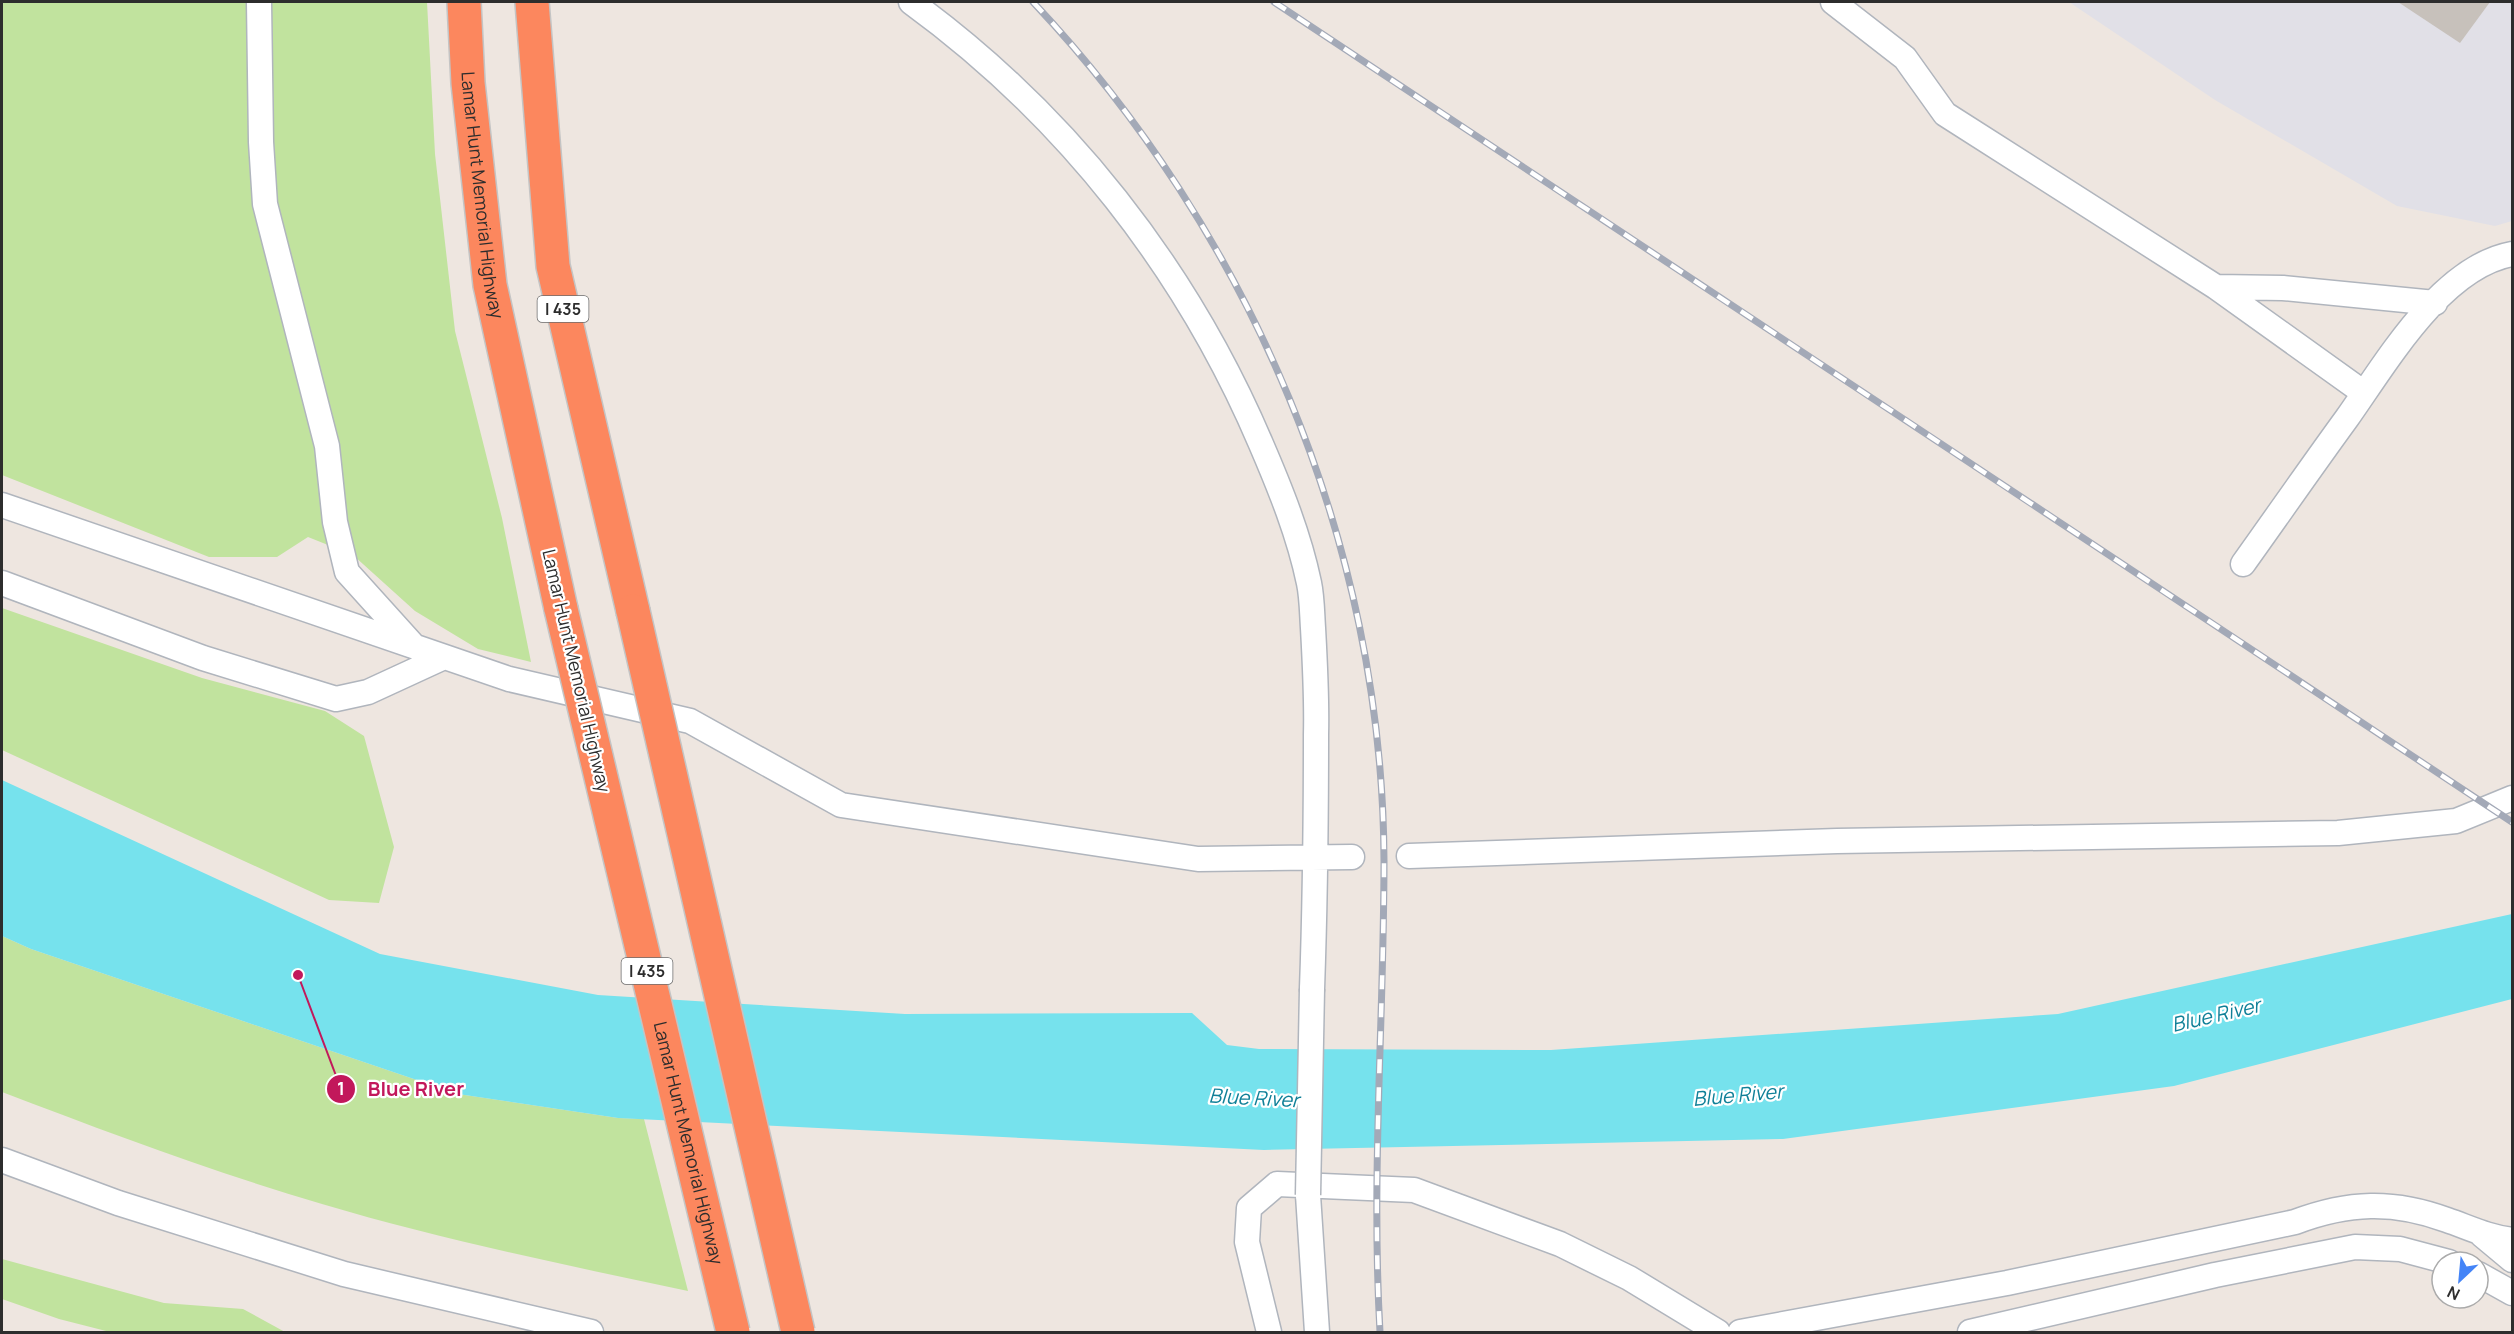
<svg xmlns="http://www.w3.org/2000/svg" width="2514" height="1334" font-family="Manrope,sans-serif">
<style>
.industrial{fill:#e1e0e7}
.green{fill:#c1e39e}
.water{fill:#76e2ed}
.building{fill:#c7c1bb}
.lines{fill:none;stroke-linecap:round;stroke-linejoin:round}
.minor-casing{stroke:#b0b5bd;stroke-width:27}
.highway-casing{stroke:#c4c4c4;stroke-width:36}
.minor{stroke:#fff;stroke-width:24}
.highway{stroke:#fc875e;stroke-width:33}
.rail-casing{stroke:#a3a9b7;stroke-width:7}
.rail{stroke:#fff;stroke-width:4.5;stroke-dasharray:14;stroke-linecap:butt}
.minor-bridge-casing{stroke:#b0b5bd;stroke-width:27;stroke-linecap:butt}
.highway-bridge-casing{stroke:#c4c4c4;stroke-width:36;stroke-linecap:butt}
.minor-bridge{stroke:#fff;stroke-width:24}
.highway-bridge{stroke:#fc875e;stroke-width:33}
.labels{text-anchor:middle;stroke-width:4.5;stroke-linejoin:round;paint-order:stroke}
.shield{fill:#fff;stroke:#6c6c6c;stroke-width:1.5}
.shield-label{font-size:16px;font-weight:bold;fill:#2d2d2d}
.street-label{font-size:18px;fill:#2d2d2d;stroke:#fff}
.water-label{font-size:20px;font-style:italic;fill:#108098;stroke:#fff}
.leader{fill:none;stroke:#c2185b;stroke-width:2}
.callout-dot{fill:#c2185b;stroke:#fff;stroke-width:2}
.mark-label{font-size:18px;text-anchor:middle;font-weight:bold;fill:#fff}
.callout-label{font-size:20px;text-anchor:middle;font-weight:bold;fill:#c2185b;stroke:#fff;stroke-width:4.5;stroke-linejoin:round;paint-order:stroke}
</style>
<rect width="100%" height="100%" fill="#eee6e0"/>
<path class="industrial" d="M2069,2H2512V221L2495,226L2397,206L2215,100Z"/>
<path class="green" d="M2,2H427L435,154L455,331L502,518L531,662L478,649L415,611L353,555L308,537L277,557H209L2,475Z
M2,608L202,678L325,711L364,736L394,847L379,903L329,900L2,750Z
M2,936L31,949L458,1094L618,1118L644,1119L688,1291C565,1265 443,1240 322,1204C213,1172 107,1132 2,1092Z
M2,1259L164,1303L243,1309L285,1332H110L59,1319L2,1299Z"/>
<path class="water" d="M2,780L380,954L598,995L905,1014L1192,1013L1227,1045L1259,1049L1551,1050L2058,1014L2512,914V999L2174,1086L1783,1139L1264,1150L618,1118L458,1094L31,949L2,936Z"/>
<path class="building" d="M2398,2H2490L2460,43Z"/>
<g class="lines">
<defs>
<path id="minor" d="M259,2L261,142L265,204L327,446L335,522L347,572L412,644
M911,2C1066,115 1186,268 1261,444C1280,488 1299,535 1309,583C1312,597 1312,613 1313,628C1315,664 1317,699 1316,735C1316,820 1315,905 1312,989
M1833,2L1905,58L1945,114L2216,287L2283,288L2435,303
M2216,287L2364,393
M2,505L509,679L690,721L841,805L1198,859L1352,857
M2243,564C2278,515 2312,466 2347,418C2386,363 2441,267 2512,254
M2,583L203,658L336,699L368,692L444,657
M1409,856L1837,841L2338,833L2456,821L2512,798
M2,1160L118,1203L344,1274L591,1332
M1308,1195L1317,1332
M2482,1235L2512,1260
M2478,1274L2512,1293
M1269,1332L1247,1242L1249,1208L1277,1184L1414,1190L1560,1244L1629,1278L1718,1332
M1740,1332L2007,1283L2295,1222C2348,1202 2393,1200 2447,1220C2470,1228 2488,1237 2512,1240
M1970,1332L2215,1275L2355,1247L2400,1249L2449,1262"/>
<g id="highway">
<path id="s1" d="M464,2L468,83L490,285L561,609"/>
<path d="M532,2L553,266L633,611"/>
</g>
</defs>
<use href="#minor" class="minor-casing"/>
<use href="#highway" class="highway-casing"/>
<use href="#minor" class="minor"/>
<use href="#highway" class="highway"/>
<defs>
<path id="rail" d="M1033,2C1249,231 1383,543 1384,861C1384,1018 1371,1175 1380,1332
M1274,2L2512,822"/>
</defs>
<use href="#rail" class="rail-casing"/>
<use href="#rail" class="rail"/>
<defs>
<path id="minor-bridge" d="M1308,1195L1312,989"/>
<g id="highway-bridge">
<path id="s2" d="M561,609L733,1332"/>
<path d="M633,611L798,1332"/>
</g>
</defs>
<use href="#minor-bridge" class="minor-bridge-casing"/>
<use href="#highway-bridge" class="highway-bridge-casing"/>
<use href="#minor-bridge" class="minor-bridge"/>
<use href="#highway-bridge" class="highway-bridge"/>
</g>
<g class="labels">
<g class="shield">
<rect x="537.5" y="296" width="51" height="26" rx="4.5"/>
<rect x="621.5" y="958" width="51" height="26" rx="4.5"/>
</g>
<g class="shield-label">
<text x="563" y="315">I 435</text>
<text x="647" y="977">I 435</text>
</g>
<g class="street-label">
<text dy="6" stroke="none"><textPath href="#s1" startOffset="194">Lamar Hunt Memorial Highway</textPath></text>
<text transform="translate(576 671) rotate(77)" y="6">Lamar Hunt Memorial Highway</text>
<text dy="6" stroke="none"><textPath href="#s2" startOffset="549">Lamar Hunt Memorial Highway</textPath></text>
</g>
<g class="water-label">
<text transform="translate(2216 1015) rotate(-13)" y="7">Blue River</text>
<text transform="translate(1738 1095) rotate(-5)" y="7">Blue River</text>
<text transform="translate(1254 1098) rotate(3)" y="7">Blue River</text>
</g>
</g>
<path class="leader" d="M298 975L341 1089"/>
<g class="callout-dot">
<circle cx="298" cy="975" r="6"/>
<circle cx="341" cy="1089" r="15"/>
</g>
<g class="mark-label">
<text x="341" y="1095">1</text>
</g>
<g class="callout-label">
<text x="416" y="1096">Blue River</text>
</g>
<rect width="2514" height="1334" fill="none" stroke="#2d2d2d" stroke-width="6"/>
<g transform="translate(2460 1280) rotate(206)"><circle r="28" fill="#ffffff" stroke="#ababab" stroke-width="1.5"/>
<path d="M0-4.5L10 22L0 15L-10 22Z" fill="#4484f7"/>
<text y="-9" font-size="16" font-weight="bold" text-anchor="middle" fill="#2d2d2d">N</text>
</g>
</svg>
